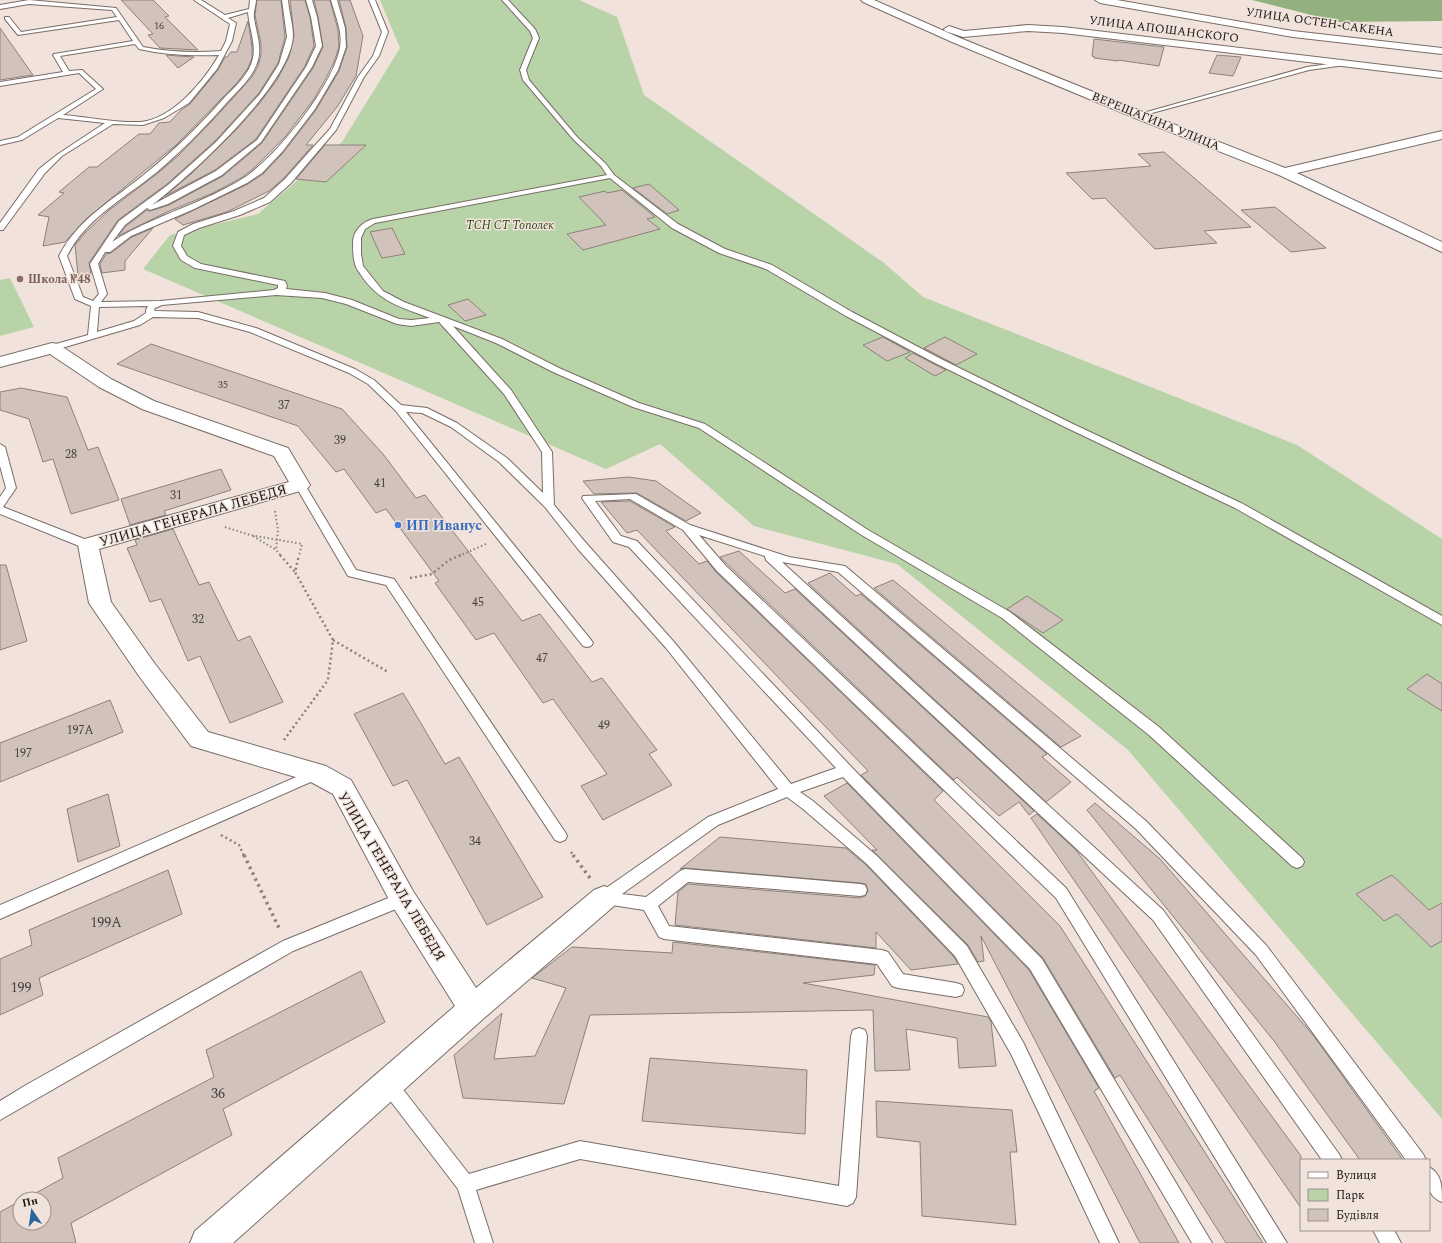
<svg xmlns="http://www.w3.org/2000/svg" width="1442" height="1243" font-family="Spectral,serif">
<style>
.green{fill:#b7d3a7}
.forest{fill:#92b17f}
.building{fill:#d1c3bc;stroke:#8d807a}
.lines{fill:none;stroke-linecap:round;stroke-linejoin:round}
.service-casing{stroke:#796d67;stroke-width:2}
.minor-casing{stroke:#796d67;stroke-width:2}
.path-far2{stroke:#8a817c;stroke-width:2;stroke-dasharray:1.5 2.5;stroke-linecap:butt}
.path-far1{stroke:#8a817c;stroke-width:2.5;stroke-dasharray:2 3;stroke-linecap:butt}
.path{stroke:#8a817c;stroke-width:3.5;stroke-dasharray:2.5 4;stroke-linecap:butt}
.service{fill:#fff;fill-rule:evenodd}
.minor{fill:#fff;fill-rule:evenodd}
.education-dot{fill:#8d6e63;stroke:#f1e3dc;stroke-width:1.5}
.shop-dot{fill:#3f7fe0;stroke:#f1e3dc;stroke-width:1.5}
.labels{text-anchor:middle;stroke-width:3;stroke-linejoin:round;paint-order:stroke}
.far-number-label{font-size:10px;fill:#48413e}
.far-street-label{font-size:12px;fill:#1b1614;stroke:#f1e3dc}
.far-park-label{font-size:12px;font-style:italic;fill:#2a4813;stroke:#f1e3dc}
.far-education-label{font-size:12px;font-weight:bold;fill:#785e54;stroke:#f1e3dc;text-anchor:start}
.number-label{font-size:12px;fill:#48413e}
.street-label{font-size:14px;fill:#1b1614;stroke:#f1e3dc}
.shop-label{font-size:14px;font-weight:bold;fill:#366cbe;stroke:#f1e3dc;text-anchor:start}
.near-number-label{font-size:14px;fill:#48413e}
</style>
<rect width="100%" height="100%" fill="#f1e3dc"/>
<path class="green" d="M380,0H579L617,17L644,95L884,263L923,297L1297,445L1442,539V1119L1128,750L897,564L754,526L660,444L606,469L143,269L170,235L258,214L342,142L400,48Z
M10,278L34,327L0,336V280Z"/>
<path class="forest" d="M1252,0H1442V21L1339,22Z"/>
<path class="building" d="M121,0H153L169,16L165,17L198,50L160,48L148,35L153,34Z
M257,0H281L285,37L278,63L259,93L215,141L167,184L118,220L89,263L91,274L78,276L75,245L86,232L108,211L158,173L178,156L214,119L252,77L258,66L261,55V44L255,15Z
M290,0H305L310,17L314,46L305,66L256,139L215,170L165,196L191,174L237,129L259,104L277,80L289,57L294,36Z
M314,0H330L338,30L339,47L334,62L325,80L314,99L285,137L254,168L241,178L213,193L167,212L118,236L126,226L147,210L150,211L169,205L223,176L262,143L313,68L323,47L318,17Z
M339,0H350L363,36L356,76L337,107L306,145H313L284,178L269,191L227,212L183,225L175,219L248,184L263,174L283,153L316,110L339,71L347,47L346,28Z
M248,21L252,47V58L248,68L237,83L176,145L86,219L65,242L43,246L49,217L38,215L64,193L59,192L89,167H97L139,134H150L159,123L170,122L181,110L190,104L218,70L225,57H227L231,52H237Z
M0,28L33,75L0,80Z
M1094,39L1164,47L1159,66L1118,60V61L1094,58L1095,57L1092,56Z
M166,55L178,56L194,57L178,68Z
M1217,55L1241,57L1233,76L1209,73Z
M325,145H366L326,182L296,179Z
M1164,152L1251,227L1204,231L1217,243L1155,249L1105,198L1092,199L1066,173L1151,166L1138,154Z
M649,184L679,210L667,214L633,188Z
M622,190L655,217L647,219L660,229L583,250L567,234L606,225L579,197L605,191L607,193Z
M1275,207L1326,248L1291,252L1241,210Z
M153,228L125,261V270L102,273L100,264L106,254L111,253L132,237Z
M392,228L405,254L382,258L370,232Z
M468,299L486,315L465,321L448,305Z
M883,337L910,352L887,361L863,345Z
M945,337L977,354L956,365L924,348Z
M151,344L342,409L383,454L416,498L425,495L522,621L540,614L592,682L602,678L657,750L649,754L672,785L603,820L581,786L607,774L553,699L543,703L494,633L476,640L435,583L439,581L386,509L376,513L344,469L336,472L298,426L117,364Z
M913,353L934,364L946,370L935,376L905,358Z
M21,388L67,397L88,450L98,447L119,500L71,514L53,459L43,462L29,419L0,410V392Z
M221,469L231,490L164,511L166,515L130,525L121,499Z
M629,477L656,481L701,513L686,521L637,493L594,494L583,481Z
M630,501L675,527L666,531L699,564L707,561L716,572L943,791L934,800L1060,926L1263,1243H1226L1120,1075L1115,1078L1043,958L861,775L868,771L637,530L627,533L601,502Z
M173,529L199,585L209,582L238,641L250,636L283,702L230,723L200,656L188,661L161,599L150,602L127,548L137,545L135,540Z
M739,551L785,593L795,589L1034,811L1029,815L1019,802L999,816L957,777L954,780L720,557Z
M0,565H6L27,641L0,650Z
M830,573L856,596L861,594L1047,754L1042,757L1071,782L1046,802L808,583Z
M893,580L1081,736L1061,747L874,588Z
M1027,596L1063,620L1043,633L1007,609Z
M1427,674L1442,684V711L1407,689Z
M403,693L445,764L459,757L543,897L487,925L407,780L393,786L354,714Z
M110,700L123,732L0,782V743Z
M847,783L1029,970L1099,1088L1094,1091L1179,1243H1140L981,936L984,961L978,962L968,945L872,850H877L824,796Z
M108,794L120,846L78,862L67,809Z
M1095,803L1160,859L1313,1035L1403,1160H1360L1274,1041L1087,810Z
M1037,814L1076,850L1301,1156V1208L1031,818Z
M720,837L846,848L866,865L954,957L958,964L911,970L876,932V948L675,925L678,892L688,884L860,898L865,896L868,891L866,884L860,883L685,868L680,869Z
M168,870L182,914L39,978L43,995L0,1015V959L32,945L29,930Z
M1392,875L1429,910L1442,903V941L1431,947L1397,914L1384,921L1356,894Z
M673,942L875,965L874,975L803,983L988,1017L991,1022L996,1066L959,1068L957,1038L906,1029L910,1070L875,1071L873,1010L590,1015L564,1104L463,1098L454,1055L502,1013L494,1059L535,1056L566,988L532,978L572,947L672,953Z
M361,971L385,1022L223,1109L232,1135L71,1223L76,1243H0V1212L20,1201V1223H44V1199H25L63,1178L58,1158L214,1077L206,1050Z
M650,1058L807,1070L805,1134L642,1121Z
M876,1101L1012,1110L1017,1152H1010L1016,1225L922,1216L920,1142L877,1137Z"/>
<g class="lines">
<defs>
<path id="service" d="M29,0L116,8L143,47C169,52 194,53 221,51L226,41L230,24L194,0H201L225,15L249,9L250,0H256C256,6 253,11 254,18C256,32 262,46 258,60C254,75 241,88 230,99C207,125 184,149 157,172C125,198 86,218 67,256L83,297L93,301L99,294L90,264L119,221L168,185L216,142L260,94L279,64L287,37L282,0H288C289,12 293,25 293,36C291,85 190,176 152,205L216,171L257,140L306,67L316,46L311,17L306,0H312L317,17L322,46L312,67L261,142L222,175L168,204L150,210L147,208L125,225L112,242C128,231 145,224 163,216C189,205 218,194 242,179C275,159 334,85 340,47C343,32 335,15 331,0H337L345,28L346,47L338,70L315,109L282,152L262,173L247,183L192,210L131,236L110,252H105L98,264L107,294L101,302L160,301L274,290L278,288V285L195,268L181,260L173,246L178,232L193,224L234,211L264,198L285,179L309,152L330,129L358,77L373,56L382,32L369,0H375L388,32L379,56L364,77L336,130L291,183L270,202L240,215L199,228L184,235L181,246L187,256L201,264L285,281L287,286L286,289L325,293L352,300L399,319L411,320L430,318C401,307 379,302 361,275C359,272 356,268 355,264C353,257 353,250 353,243C353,231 362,222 373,219L607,175L601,166L573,139L523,80L520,70L533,38L530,31L502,0H508L535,29L539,38L526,70L529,80L577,137L606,164L614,175L678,224L725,249L772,265L852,312L941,359L1073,424L1243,504L1442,616V625L1235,508L1067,428L935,363L846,316L766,269L719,253L672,228L610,178L375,223L365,229L361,238V254L363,266L383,291L404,302L502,339L559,368L639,403L705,424L868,530L1010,612L1159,727L1302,858L1304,862L1302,866L1297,868L1292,866L1149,735L1002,618L860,534L699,428L633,407L553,372L496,343L453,326L511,390L552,452L554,505L586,543L674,642L791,784L836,768L629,547L613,542L582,498L583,496L636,494L690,525L789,557L845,566L1146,821L1266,945L1423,1154L1426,1160H1406L1256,955L1136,829L838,572L782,562L1163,910L1339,1154L1342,1160H1322L1153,920L766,560L765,556L699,535L725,565L1066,888L1287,1243H1267L1056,898L717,571L683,530L630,499L595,501L621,536L637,541L860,776L1042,959L1212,1243H1192L1030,969L843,777L800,792L813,801L877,856L967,946L1023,1042L1119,1243H1100L1011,1054L955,956L867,864L803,809L787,797L718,825L622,894L646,897L680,871L685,869L860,884L865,885L867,890L865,895L860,896L688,882L658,906L669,926L882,950L888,952L903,974L956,983L962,985L964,990L962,995L956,997L898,988L892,986L877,964L664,939L659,937L644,910L599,903L597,898L599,893L708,817L778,789L666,648L578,549L545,507L499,462L451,427L422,413L406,412L591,640L593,643L591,646L587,647L583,646L395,410L368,384L349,373L250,332L198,318L153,317L140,325L55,350H49L47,348L49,346L88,335L91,306L75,299L59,256C79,217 114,200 146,173C175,150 201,124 225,97C236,86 250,73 253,58C256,43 249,27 248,12L228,18L236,23L232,41L217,69L189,103L164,118L143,125L113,124L62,156L45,173L3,230H0V223L39,169L58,154L105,123L58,118L22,140L0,145V141L18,137L96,89L79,73L0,86V82L63,72L53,55L54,54L133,41L119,20L18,35L5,19V17H9L21,32L117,17L112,10L29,4L0,9V5ZM135,44L139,49C165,55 192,56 219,55C204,81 172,120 140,122C115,123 88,117 63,115L103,89L82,70L69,71L60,56ZM276,295L322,298L346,304L397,324L411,326L439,322L504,394L542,452L543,493L507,458L457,423L427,408L401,405L374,380L355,369L256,328L198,312L155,311L154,310L155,308L162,305ZM148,306L146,310V313L134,321L97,332L99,307Z
M1343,62L1345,63V65L1309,70L1141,116L1136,115L1307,67Z
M0,444L5,447L16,488L3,507L92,542L94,545L92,548H84L0,514V497L6,488L0,466Z
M300,482L305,485L356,570L394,579L565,832L567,836L565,840L560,842L555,840L386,585L348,576L295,485Z
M317,768L322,769L324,773L322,777L0,919V905Z
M403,892L408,894L411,899L408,904L293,951L0,1120V1101L26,1085L283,941Z
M859,1028L865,1030L867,1036L856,1197L853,1203L847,1206L580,1159L476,1190L493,1243H475L458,1189L382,1090L379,1084L382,1078L388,1076L394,1078L469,1174L580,1141L839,1186L851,1036L853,1030Z
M1429,1167C1442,1174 1442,1187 1442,1202C1425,1195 1429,1182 1429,1167Z
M1373,1230H1394L1401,1243H1380Z"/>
<path id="minor" d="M861,0H874L960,38L1143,112L1285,168L1442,131V139L1297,173L1442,242V252L1279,175L1135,118L952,42L863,2Z
M1095,0H1117L1293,31L1442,48V54L1293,37L1100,3Z
M1028,25L1063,27L1442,72V78L1063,33L1028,31L963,37L945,31L944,29L949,26L964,31Z
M52,343L58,344L111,379L154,401L288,448L310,485L307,489L99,549L111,602L155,664L208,732L326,766L351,780L413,891L476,988L594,890L604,886L614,890L618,898L614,906L483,1019L233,1243H190L195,1231L455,1006L393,907L333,794L309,781L191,746L139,676L89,603L78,545L81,540L289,482L274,456L142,409L99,387L50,354L0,367V357Z"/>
</defs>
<use href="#service" class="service-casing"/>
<use href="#minor" class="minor-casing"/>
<path class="path-far2" d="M275,511L278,530L276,550
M225,527L250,535L302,544L299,556
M253,536L276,550L281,556
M459,556L486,544"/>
<path class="path-far1" d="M280,555L295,572
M410,578L432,574L449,560L461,555
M333,640L388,672
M284,740L328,680L333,640L295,572L299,555
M221,835L239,845L244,856
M571,852L574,856"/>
<path class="path" d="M244,855L279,928
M573,855L590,878"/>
<use href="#service" class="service"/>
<use href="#minor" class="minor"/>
</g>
<circle class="education-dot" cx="20" cy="279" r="4"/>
<circle class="shop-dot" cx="398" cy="525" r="4"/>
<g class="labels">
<g class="far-number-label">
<text x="159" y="29">16</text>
<text x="223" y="388">35</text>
</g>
<g class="far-street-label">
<text transform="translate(1320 22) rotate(8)" y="4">УЛИЦА ОСТЕН-САКЕНА</text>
<text transform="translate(1164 29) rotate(7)" y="4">УЛИЦА АПОШАНСКОГО</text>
<text transform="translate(1156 121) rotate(22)" y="4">ВЕРЕЩАГИНА УЛИЦА</text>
</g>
<g class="far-park-label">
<text x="510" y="229">ТСН СТ Тополек</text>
</g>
<g class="far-education-label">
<text x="28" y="283">Школа №48</text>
</g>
<g class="number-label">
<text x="284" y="409">37</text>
<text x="340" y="444">39</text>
<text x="71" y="458">28</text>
<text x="380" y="487">41</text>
<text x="176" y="499">31</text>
<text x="478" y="606">45</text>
<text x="198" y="623">32</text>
<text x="542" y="662">47</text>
<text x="604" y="729">49</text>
<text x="80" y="734">197А</text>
<text x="23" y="757">197</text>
<text x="475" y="845">34</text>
</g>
<g class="street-label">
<text transform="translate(193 515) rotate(-16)" y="5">УЛИЦА ГЕНЕРАЛА ЛЕБЕДЯ</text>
<text transform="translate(392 876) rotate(59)" y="5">УЛИЦА ГЕНЕРАЛА ЛЕБЕДЯ</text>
</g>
<g class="shop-label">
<text x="406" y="530">ИП Иванус</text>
</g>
<g class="near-number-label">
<text x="106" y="927">199А</text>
<text x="21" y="992">199</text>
<text x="218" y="1098">36</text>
</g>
</g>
<rect x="1300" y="1159" width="130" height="72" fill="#f1e3dc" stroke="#9b918c"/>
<rect x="1308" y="1172" width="20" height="6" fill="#ffffff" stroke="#9b918c"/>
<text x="1336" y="1179" font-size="12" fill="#1b1614">Вулиця</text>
<rect x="1308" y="1189" width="20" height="12" fill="#b7d3a7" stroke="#9b918c"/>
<text x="1336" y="1199" font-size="12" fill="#1b1614">Парк</text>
<rect x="1308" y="1209" width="20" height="12" fill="#d1c3bc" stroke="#9b918c"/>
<text x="1336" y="1219" font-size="12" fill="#1b1614">Будівля</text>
<g transform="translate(32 1211) rotate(347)"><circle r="19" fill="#f1e3dc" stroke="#9b918c"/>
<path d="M0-3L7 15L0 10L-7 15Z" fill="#28669d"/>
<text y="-6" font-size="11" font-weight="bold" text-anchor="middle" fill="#1b1614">Пн</text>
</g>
</svg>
